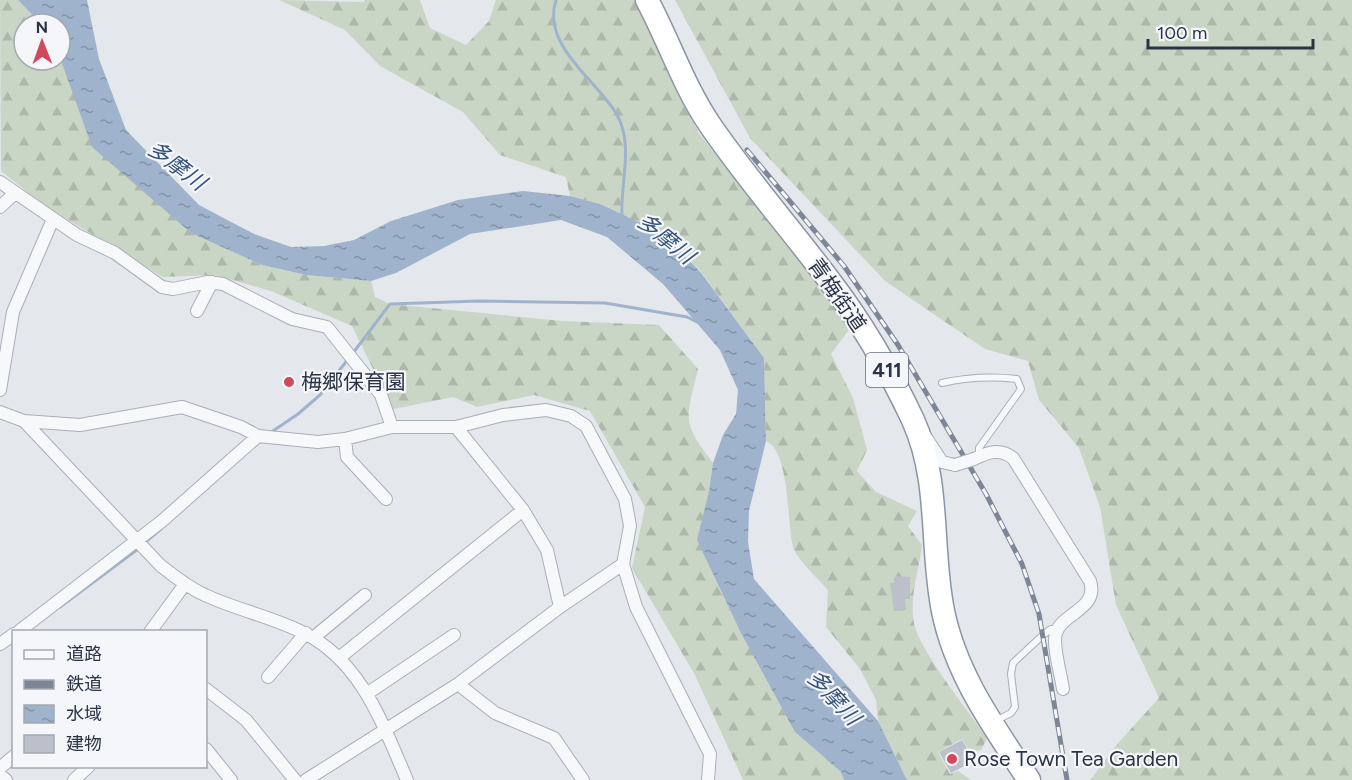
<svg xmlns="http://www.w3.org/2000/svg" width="1352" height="780" font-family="Figtree,'Noto Sans JP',sans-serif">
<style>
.forest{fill:url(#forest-firs)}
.water{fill:url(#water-ripples)}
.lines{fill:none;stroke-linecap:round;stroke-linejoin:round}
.stream{stroke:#9fb4cc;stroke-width:3}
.building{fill:#bbc0ca}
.lane-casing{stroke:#a9aeb7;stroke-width:8}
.street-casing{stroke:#a9aeb7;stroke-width:14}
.highway-casing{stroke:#8b94a3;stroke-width:25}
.lane{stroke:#f7f8fa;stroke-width:6}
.street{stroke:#f7f8fa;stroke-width:12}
.highway{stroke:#fff;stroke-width:22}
.rail-casing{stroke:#7d8696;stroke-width:5}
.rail{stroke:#f4f6f9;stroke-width:3;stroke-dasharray:9;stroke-linecap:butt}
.street-bridge-casing{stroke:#a9aeb7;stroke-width:14;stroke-linecap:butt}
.street-bridge{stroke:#f7f8fa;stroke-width:12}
.poi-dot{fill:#d1495b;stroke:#f4f6f9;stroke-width:2}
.labels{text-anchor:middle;stroke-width:4.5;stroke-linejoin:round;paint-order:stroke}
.shield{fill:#f4f6f9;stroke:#676e7b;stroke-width:1.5}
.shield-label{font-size:20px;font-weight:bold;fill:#2b3445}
.street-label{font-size:21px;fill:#2b3445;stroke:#f4f6f9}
.poi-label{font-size:21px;fill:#2b3445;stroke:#f4f6f9;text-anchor:start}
.water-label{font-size:22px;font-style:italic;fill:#34527a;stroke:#f4f6f9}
</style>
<defs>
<pattern id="forest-firs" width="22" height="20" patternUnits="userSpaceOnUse" patternTransform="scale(1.5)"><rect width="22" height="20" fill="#c9d6c5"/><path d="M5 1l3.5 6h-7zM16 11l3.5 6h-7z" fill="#adb8ab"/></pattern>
<pattern id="water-ripples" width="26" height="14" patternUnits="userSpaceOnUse" patternTransform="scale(1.5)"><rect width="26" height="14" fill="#9fb4cc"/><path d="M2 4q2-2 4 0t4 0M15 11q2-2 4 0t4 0" fill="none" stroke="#8293a7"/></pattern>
</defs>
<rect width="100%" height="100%" fill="#e4e7ec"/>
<path class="forest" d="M0,0H18L41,24H24V60L60,58L69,79L145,191L191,233L262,265L306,275L371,281L375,297L390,304L562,321L659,325L698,369C686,419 681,421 713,463L709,491L795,732L841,772L844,780H743L695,675L632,568L645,507L590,411L534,395L477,407L453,397L393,409L352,326L271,291L215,275L163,277L45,206L1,171Z
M279,0L364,2V0H420L430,28L466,45L489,21L496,0H634L698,132L851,327L831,354L853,398L867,450L857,471L876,492L917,511L908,526L922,545C919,571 909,597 914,623C919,650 970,713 987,738L981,750L970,752L962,739L938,752L950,774L958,771L971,780H907L878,721L876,700L860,669L826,627L828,590C819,580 796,558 793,547C787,524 790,451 766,441L764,358L702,273L680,250L600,204L570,196L566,177L500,155L463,112L380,66L345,30Z
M675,0H1352V780H1090L1119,742L1159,698L1116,605L1100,507L1079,448L1039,400L1028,361L985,349L885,281L750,138Z"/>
<path class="water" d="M18,0H87L99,59L126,130L199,205L254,234L291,247L324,246L354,240L391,221L458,200L523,191L570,196L600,204L649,227L680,250L702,274L764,358L766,441L749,511L748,542L754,579L878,721L907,780H844L841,772L795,732L741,633L697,540L709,491L713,463L723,435L736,414L738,390L720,350L663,284L607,237L561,220L470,234L396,273L371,281L306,275L262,265L191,233L92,147L60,58V24H41Z"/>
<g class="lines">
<path class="stream" d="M556,0C541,46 598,81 617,115C634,144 620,185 622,216
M353,353L390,304L480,301L605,303L687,317L697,322
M270,433L298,414L320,395L349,358
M143,544L161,529
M60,607L138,549"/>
</g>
<path class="building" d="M895,576L910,577V599H905L906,610H894L890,583L895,582Z
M962,740L974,761L951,773L939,752Z"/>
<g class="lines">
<defs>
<path id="lane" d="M942,383C968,377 990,376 1017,379L1021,389L979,448V456
M995,721L1011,713L1015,707L1011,674L1013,663L1043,635L1051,629H1058"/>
<path id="street" d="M0,182L77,235L115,253L162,287L173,289L208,282L223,284L292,319L327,327L381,395L392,427
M0,207L15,193
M197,311L212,282
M0,390L13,312L53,219
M0,412L24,421L160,565C174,576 189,588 205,595C237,610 273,617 304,633C362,662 383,725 407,780
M24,421L80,425L182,407L241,427L258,436L318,442L345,439L392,427H456L503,415L546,410L571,416L586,426L625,499L630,526L623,564L636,607L710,754L708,780
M456,427L523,510L547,550L560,607
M925,436L942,462L955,465
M345,439L347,457L386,499
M974,459C988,452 1000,448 1013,458L1090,581C1099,609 1063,612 1056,633C1052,644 1061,675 1063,689
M18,632L162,521L258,436
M150,632L185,584
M313,638L365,595
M0,644L14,634
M339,658L523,510
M268,677L306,633
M458,684L495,713L554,738L583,780
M206,689L246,720L295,780
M368,693L454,635
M206,749L231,780
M0,768L14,756
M0,775L6,780
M74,780L89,766
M306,780L458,684L560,607L623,564"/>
<path id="highway" d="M647,0C669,41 684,87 710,125C747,179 790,228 829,280C862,323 890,371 913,420C941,482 930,547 943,611C956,675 994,727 1029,780"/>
</defs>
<use href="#lane" class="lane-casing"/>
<use href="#street" class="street-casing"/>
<use href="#highway" class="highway-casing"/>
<use href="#lane" class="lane"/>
<use href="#street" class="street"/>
<use href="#highway" class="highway"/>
<defs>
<path id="rail" d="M747,150L844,266L898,345L986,494L1022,564L1039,614L1067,780"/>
</defs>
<use href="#rail" class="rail-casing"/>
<use href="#rail" class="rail"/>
<defs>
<path id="street-bridge" d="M955,465L974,459"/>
</defs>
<use href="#street-bridge" class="street-bridge-casing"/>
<use href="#street-bridge" class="street-bridge"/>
</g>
<g class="poi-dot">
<circle cx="289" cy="382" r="6"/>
<circle cx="952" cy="759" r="6"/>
</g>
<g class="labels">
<rect class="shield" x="866" y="353" width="42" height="34" rx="4.5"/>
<g class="shield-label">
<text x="887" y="377">411</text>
</g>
<g class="street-label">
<text transform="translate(837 295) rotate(55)" y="7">青梅街道</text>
</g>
<g class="poi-label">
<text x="301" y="389">梅郷保育園</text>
<text x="964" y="766">Rose Town Tea Garden</text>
</g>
<g class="water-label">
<text transform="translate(177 165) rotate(37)" y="8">多摩川</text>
<text transform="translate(666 238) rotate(39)" y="8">多摩川</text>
<text transform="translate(834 697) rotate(47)" y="8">多摩川</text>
</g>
</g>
<rect x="12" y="630" width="195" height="138" fill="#f4f6f9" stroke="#a4a8b1" stroke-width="1.5"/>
<rect x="24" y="650" width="30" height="9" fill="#f7f8fa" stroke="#a4a8b1" stroke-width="1.5"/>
<text x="66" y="660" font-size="18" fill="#2b3445">道路</text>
<rect x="24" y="680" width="30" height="9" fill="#7d8696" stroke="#a4a8b1" stroke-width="1.5"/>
<text x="66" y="690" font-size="18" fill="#2b3445">鉄道</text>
<rect x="24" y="705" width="30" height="18" fill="url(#water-ripples)" stroke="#a4a8b1" stroke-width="1.5"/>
<text x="66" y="720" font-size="18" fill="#2b3445">水域</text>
<rect x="24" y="735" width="30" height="18" fill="#bbc0ca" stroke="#a4a8b1" stroke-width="1.5"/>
<text x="66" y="750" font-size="18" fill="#2b3445">建物</text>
<g transform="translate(42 42) rotate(359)"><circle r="28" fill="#f4f6f9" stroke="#a4a8b1" stroke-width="1.5"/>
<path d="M0-4.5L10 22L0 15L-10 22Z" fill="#d1495b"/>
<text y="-9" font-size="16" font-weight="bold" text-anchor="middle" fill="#2b3445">N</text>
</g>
<path d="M1148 39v9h165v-9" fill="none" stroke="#2b3445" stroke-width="3"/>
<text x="1157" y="39" font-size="18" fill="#2b3445" stroke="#f4f6f9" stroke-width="4.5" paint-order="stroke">100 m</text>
</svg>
